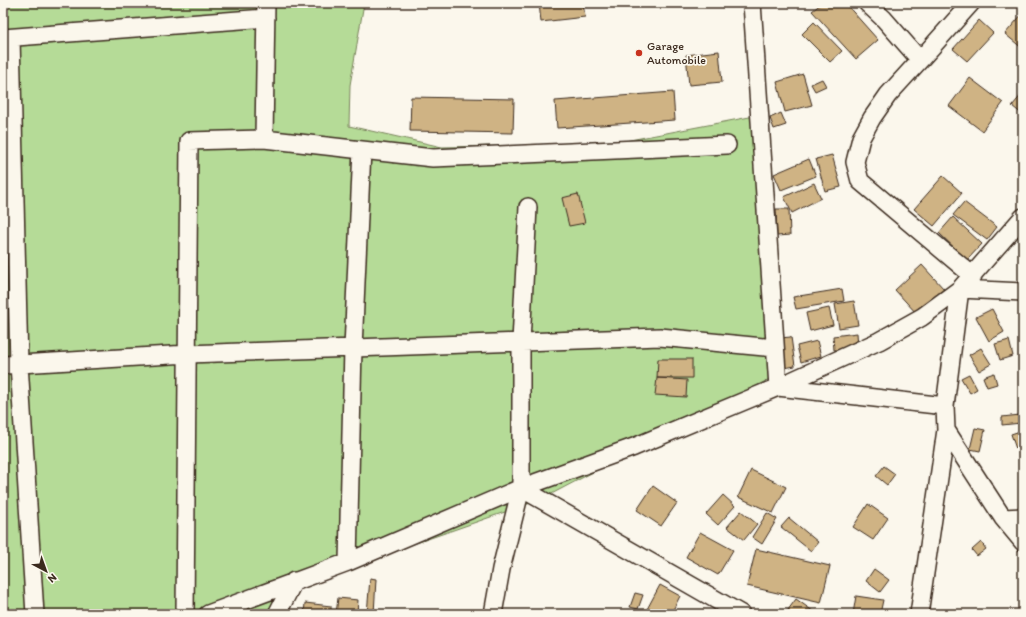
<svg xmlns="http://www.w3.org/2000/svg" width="1026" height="617" font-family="Itim,sans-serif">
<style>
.green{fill:#b5db97;stroke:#78825a}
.building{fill:#cfb384;stroke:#3b2a1e}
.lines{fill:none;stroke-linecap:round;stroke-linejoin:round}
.minor-casing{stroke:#3b2a1e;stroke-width:20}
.minor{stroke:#fbf7ec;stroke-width:17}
.poi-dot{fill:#c8321e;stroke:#fbf7ec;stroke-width:1.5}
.labels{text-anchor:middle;stroke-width:3.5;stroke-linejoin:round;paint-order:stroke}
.poi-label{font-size:12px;fill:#3b2a1e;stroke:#fbf7ec;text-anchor:start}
</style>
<rect width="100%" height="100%" fill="#fbf7ec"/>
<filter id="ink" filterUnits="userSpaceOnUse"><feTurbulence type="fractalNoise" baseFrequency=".025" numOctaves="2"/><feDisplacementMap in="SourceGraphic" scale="8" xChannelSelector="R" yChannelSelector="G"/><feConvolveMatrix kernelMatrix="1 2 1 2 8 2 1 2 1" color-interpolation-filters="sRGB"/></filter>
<g filter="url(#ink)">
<path class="green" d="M3,3H364L350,85L349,126L442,147L609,144L760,115L777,375L542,499L342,569L288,585L273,614H3Z"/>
<path class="building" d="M539,3H583L585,17L541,22Z
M822,3H845L878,40L856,59L812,11Z
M1023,13V49L1005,34Z
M979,20L993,33L967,61L953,49Z
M814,22L842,51L830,62L802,34Z
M719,51L722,82L689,85L686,55Z
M803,74L812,105L785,112L777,82Z
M970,78L1003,103L982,131L949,106Z
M822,79L826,86L815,91L811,84Z
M673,92L675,120L557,128L555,101Z
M1023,93V115L1012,106Z
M411,97L514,99L513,133L410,131Z
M781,113L786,125L774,129L770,118Z
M832,155L841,187L825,191L816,159Z
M809,159L816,176L781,190L774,174Z
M943,176L962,193L934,226L914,209Z
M814,183L821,198L792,213L784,197Z
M578,194L585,223L569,226L562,198Z
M964,202L997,227L987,240L953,215Z
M776,209H789L790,235L777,236Z
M953,217L982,244L967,260L939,233Z
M3,221L9,267H3Z
M922,265L944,289L917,314L895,290Z
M842,289L844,301L796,309L793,297Z
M854,301L858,325L839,328L835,304Z
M829,308L833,325L810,331L806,313Z
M992,309L1004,332L989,341L976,317Z
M857,333L858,347L834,350L833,336Z
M791,337L795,366L784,368L780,338Z
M1009,340L1013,356L1000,360L995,344Z
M817,341L821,356L801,362L797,346Z
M981,348L991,364L979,371L969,355Z
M658,359H692V378H657Z
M994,373L997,384L987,387L983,377Z
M969,374L977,389L970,393L961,378Z
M657,378L687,380L686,397L655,395Z
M1020,415L1021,423L1002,425V417Z
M975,428L985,430L980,451L970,449Z
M1023,430V446L1016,449L1011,434Z
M884,466L895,474L887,485L876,476Z
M751,470L786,487L773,513L738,497Z
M653,486L677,503L661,526L637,510Z
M723,495L735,506L718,525L706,514Z
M868,504L888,518L873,540L853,527Z
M741,511L757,524L744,540L727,527Z
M767,513L777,519L762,544L752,537Z
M789,518L818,542L811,551L781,527Z
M700,532L733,550L718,575L686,557Z
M981,542L986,549L977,556L972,550Z
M756,549L830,566L821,603L747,586Z
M874,569L889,580L880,592L866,581Z
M370,578L376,579L374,614H367Z
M660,585L680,596L671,614H651L646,611Z
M635,593L643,595L638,609L630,607Z
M856,596L883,600L880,614H853Z
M338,598L358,600L357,614H336Z
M796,599L817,614H785Z
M305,603L331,606V614H304Z"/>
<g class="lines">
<defs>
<path id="minor" d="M752,3L778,387
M867,3L884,19L920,60L971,3
M3,38L266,18
M11,38L19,364L35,614
M920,60L888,95L872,118L861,138L855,162L860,181L973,276
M264,139L266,3
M960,289L1023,292
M3,365L188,354L660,337L775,348
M778,387L945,406
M946,430L1003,518L1023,542
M521,488L741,614
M1003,518L1023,517
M348,562L353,348L362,150
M185,614L189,141L264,139L433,158L727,145
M208,614L348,562L521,488L634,447L778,387L879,341L922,317L960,289L1023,217
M277,614L294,581
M493,614L501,569L521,488V342L528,207
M919,614L946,430L945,406L960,289"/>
</defs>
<use href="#minor" class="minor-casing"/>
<use href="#minor" class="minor"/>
</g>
</g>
<circle class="poi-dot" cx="639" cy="53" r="4"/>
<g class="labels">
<g class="poi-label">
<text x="647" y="50">Garage<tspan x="647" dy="14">Automobile</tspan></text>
</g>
</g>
<rect width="1026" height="617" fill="none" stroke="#fbf7ec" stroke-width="16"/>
<rect x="8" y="8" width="1010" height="601" fill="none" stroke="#3b2a1e" stroke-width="1.5" filter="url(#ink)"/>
<g transform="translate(46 571) rotate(139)" stroke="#fbf7ec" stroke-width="3" paint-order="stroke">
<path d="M0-3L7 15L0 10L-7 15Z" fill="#3b2a1e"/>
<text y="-6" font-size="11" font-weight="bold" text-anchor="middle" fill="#3b2a1e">N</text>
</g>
</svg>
